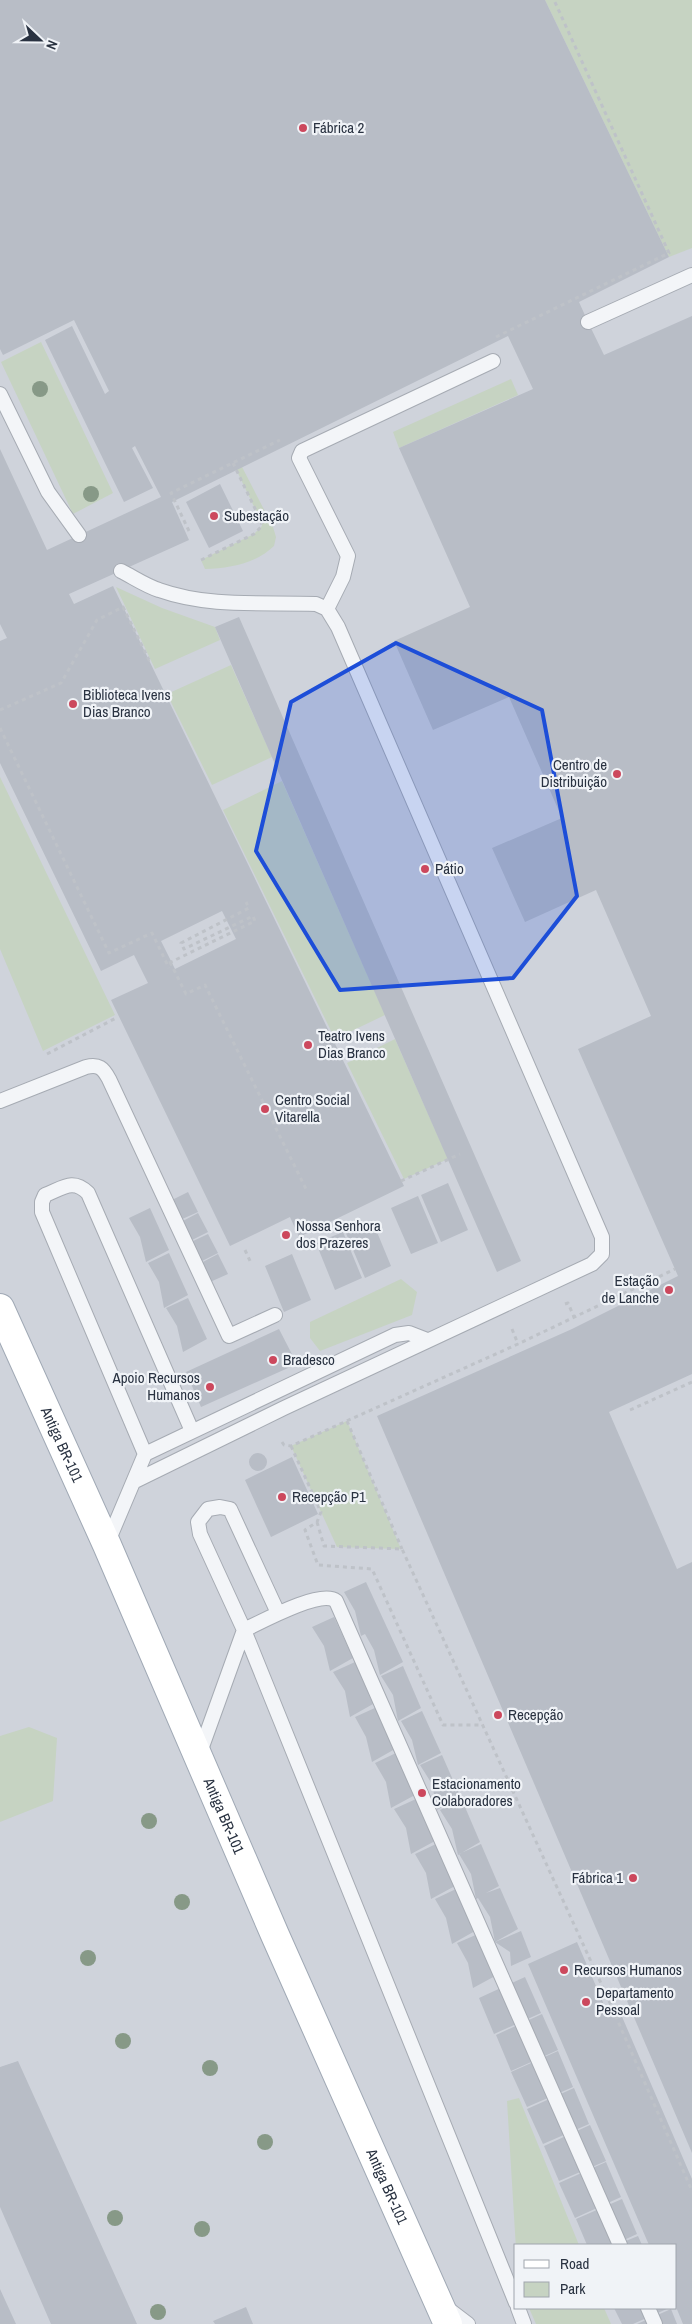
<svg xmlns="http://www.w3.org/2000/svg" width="692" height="2324" font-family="'Archivo Narrow',sans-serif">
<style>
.built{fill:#cfd3db;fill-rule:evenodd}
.green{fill:#c6d3c2}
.building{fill:#b8bdc6;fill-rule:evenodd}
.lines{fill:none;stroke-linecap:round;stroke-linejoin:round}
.lane-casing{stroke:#a6abb3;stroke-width:16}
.primary-casing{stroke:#a0a9b5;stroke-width:30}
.path{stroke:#bec2c8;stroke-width:3;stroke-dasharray:4 4;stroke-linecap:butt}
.lane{stroke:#f3f5f8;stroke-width:14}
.primary{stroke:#fff;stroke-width:28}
.tree{fill:#879987}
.marked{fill:#1d4ed8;fill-opacity:0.2;stroke:#1d4ed8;stroke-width:4;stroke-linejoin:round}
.poi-dot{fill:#cc485d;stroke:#f0f3f7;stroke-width:2}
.labels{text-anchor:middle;stroke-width:4.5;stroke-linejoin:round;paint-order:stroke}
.poi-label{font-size:15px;fill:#293241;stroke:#f0f3f7;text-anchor:start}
.street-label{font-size:15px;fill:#293241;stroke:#f0f3f7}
</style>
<rect width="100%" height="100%" fill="#e1e4e9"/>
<path class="built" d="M0,0H692V2324H0ZM516,2245H676V2308H516Z"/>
<path class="green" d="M545,0H692V248L669,257Z
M41,342L113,493L73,514L1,362Z
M511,379L518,395L399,448L393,432Z
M233,463L241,465L273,527L276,537L274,546C255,564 230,568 205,569L201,560L254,534L262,526L261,521Z
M116,587L162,608L215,627L220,640L155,669Z
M231,665L272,757L212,785L167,694Z
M0,777L115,1015L43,1051L0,949Z
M282,781L385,1015L335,1039L223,810Z
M395,1039L448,1159L404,1179L347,1063Z
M401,1279L417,1292L412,1315L320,1351L310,1338V1322Z
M347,1421L401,1549L337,1547L291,1446Z
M29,1727L57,1738L53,1801L0,1822V1736Z
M519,2098L579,2245H516V2249L507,2101Z
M529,2308H604L611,2324H536Z"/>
<path class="building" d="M0,0H545L669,257L579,302L588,322L604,355L692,316V1374L609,1412L677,1569L692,1562V2153L377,1416L572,1329L678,1276L578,1049L651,1016L596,890L525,922L492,848L562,818L509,697L433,730L394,641L470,607L399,448L533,389L508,336L172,502L189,540L69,594L74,604L113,586L404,1186L299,1237L290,1217L230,1246L111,1000L148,983L134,955L101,971L0,763V641L7,638L0,624V449L47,550L161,497L135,446L132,448L153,488L124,502L45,340L72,326L105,394L109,391L74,320L3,355L0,349ZM222,911L236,939L175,969L161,941Z
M220,484L243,531L209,548L186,502Z
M239,617L521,1261L497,1272L215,627Z
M448,1183L468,1230L441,1242L421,1195Z
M188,1192L198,1212L180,1220L170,1201Z
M418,1196L438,1243L411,1254L391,1208Z
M150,1208L169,1250L146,1262L140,1237L129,1218Z
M198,1213L208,1232L190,1241L181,1222Z
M372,1220L391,1266L365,1278L345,1231Z
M343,1232L362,1278L335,1290L316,1243Z
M208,1234L218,1253L200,1262L191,1242Z
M169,1253L188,1295L164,1308L159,1282L148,1263Z
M218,1254L228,1274L210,1282L201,1263Z
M292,1254L311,1300L284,1312L265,1266Z
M188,1298L207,1339L183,1352L177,1326L166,1308Z
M279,1329L297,1364L201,1407L186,1372Z
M249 1462a9 9 0 1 1 18 0a9 9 0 1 1-18 0Z
M292,1457L318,1514L271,1537L245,1480Z
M366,1582L403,1662L380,1675L374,1650L365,1634L361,1636L355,1611L344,1592Z
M334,1617L353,1658L330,1671L324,1646L312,1627Z
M355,1662L373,1704L350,1717L345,1691L333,1672Z
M403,1666L421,1708L398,1721L393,1695L381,1676Z
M377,1707L395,1749L372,1762L366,1737L355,1717Z
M422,1711L441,1753L418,1765L412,1740L401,1721Z
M396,1753L415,1795L391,1808L386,1782L375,1763Z
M442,1755L460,1796L437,1810L432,1784L420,1765Z
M416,1799L435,1841L411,1854L406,1828L394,1809Z
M462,1800L480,1842L458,1855L452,1829L440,1810Z
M436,1844L455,1886L431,1899L426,1873L415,1854Z
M481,1844L499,1886L486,1893L500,1888L518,1929L495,1942L490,1917L478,1898L476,1899L471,1874L459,1854Z
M456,1889L475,1931L452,1944L446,1918L435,1899Z
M521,1931L531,1957L511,1966L510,1952L495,1942Z
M478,1934L497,1975L473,1988L468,1963L457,1943Z
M577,1942L608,2014L620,2012L692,2179V2324H683L676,2307V2245H649L528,1964Z
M525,1977L541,2013L494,2034L479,1998Z
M542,2014L558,2050L511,2071L496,2035Z
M558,2051L573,2087L527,2107L511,2072Z
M18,2061L137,2324H51L0,2207V2067Z
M574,2088L589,2124L543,2144L527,2109Z
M590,2125L606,2161L559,2181L544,2146Z
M606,2162L621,2197L575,2218L559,2183Z
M622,2199L637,2234L613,2245H587L576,2219Z
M638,2236L642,2245H616Z
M0,2289L16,2324H0Z
M246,2307L253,2324H215L213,2321Z
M614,2308H669L633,2324H622Z
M671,2309L677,2324H637Z"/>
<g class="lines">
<defs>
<path id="lane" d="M588,322L692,275
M0,394L48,492L79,535
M121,571C133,577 146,586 159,590C210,608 263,602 316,604L327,609L338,627L602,1237V1254L592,1264L284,1408L135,1481
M327,609L343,577L348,556L299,458L302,451L493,361
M0,1101L86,1067C99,1064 103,1068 109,1079L229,1336L275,1315
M145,1454L42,1212V1202L45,1195C63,1188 73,1178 88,1193L192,1431
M107,1544L145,1454L395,1335L409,1333L427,1340
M278,1613L230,1509L220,1507L208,1509L198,1522L200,1534L244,1630L516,2303
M199,1755L244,1630C261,1622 321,1589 336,1601L620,2245
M447,2308L468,2324
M518,2308L524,2324
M648,2308L655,2324"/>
<g id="primary">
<path id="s1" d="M0,1308L107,1545L275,1935L448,2324"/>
</g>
</defs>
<use href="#lane" class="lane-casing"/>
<use href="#primary" class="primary-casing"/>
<path class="path" d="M496,337L669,253L554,0
M189,531L171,493L280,440
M201,560L254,534L262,526L261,521L233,463
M0,710L61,683L97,620L123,607L149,660L151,659
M0,728L109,953L152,933L169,968
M170,962L186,994L205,985L307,1191
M169,963L255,921L253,916L184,949L181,943L249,908L246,902
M47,1054L116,1018
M401,1181L460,1154
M245,1250L251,1263
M565,1304L568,1303L574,1317
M512,1329L518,1344
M630,1410L692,1382
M347,1421L402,1549
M282,1442L284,1445L291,1446L518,1344L675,1269
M291,1446L321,1512L317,1522L305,1530L318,1565L372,1569L443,1725H482
M317,1522L324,1546L402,1549L610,2003L692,2191"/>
<use href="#lane" class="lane"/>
<use href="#primary" class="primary"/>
</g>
<g class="tree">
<circle cx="40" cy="389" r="8"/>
<circle cx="91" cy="494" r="8"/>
<circle cx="149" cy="1821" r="8"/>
<circle cx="182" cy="1902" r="8"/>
<circle cx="88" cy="1958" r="8"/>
<circle cx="123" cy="2041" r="8"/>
<circle cx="210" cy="2068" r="8"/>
<circle cx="265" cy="2142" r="8"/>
<circle cx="115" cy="2218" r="8"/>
<circle cx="202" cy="2229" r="8"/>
<circle cx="158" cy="2312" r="8"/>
</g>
<path class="marked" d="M396,643L542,710L577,896L513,978L340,990L256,851L291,702Z"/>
<g class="poi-dot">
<circle cx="303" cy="128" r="5"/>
<circle cx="214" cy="516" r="5"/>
<circle cx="73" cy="704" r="5"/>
<circle cx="617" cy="774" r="5"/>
<circle cx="425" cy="869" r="5"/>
<circle cx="308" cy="1045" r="5"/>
<circle cx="265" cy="1109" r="5"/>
<circle cx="286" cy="1235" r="5"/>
<circle cx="669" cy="1290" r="5"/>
<circle cx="273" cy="1360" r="5"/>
<circle cx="210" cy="1387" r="5"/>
<circle cx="282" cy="1497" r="5"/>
<circle cx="498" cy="1715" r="5"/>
<circle cx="422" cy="1793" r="5"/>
<circle cx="633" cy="1878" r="5"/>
<circle cx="564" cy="1970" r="5"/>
<circle cx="586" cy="2002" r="5"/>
</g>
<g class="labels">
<g class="poi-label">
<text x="313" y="133">Fábrica 2</text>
<text x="224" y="521">Subestação</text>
<text x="83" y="700">Biblioteca Ivens<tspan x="83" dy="17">Dias Branco</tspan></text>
<text x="607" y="770" text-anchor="end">Centro de<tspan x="607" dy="17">Distribuição</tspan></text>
<text x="435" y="874">Pátio</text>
<text x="318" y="1041">Teatro Ivens<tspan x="318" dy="17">Dias Branco</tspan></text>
<text x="275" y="1105">Centro Social<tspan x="275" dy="17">Vitarella</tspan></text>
<text x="296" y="1231">Nossa Senhora<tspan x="296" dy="17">dos Prazeres</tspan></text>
<text x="659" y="1286" text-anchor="end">Estação<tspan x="659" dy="17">de Lanche</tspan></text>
<text x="283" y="1365">Bradesco</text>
<text x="200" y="1383" text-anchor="end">Apoio Recursos<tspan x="200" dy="17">Humanos</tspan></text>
<text x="292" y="1502">Recepção P1</text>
<text x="508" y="1720">Recepção</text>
<text x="432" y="1789">Estacionamento<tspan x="432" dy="17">Colaboradores</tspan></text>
<text x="623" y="1883" text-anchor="end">Fábrica 1</text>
<text x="574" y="1975">Recursos Humanos</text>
<text x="596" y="1998">Departamento<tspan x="596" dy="17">Pessoal</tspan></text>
</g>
<g class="street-label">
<text dy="5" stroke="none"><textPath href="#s1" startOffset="150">Antiga BR-101</textPath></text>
<text dy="5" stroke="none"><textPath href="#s1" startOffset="555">Antiga BR-101</textPath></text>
<text dy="5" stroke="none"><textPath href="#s1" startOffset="960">Antiga BR-101</textPath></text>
</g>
</g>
<rect x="514" y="2244" width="162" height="65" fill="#f0f3f7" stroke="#a0a6ae"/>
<rect x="524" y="2260" width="25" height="8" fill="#ffffff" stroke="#a0a6ae"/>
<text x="560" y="2269" font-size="15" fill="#293241">Road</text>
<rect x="524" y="2282" width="25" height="15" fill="#c6d3c2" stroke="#a0a6ae"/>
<text x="560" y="2294" font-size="15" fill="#293241">Park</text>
<g transform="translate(40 40) rotate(112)" stroke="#f0f3f7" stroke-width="4" paint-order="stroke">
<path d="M0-4L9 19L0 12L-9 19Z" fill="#293241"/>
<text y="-8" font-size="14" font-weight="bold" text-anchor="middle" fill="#293241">N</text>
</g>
</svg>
